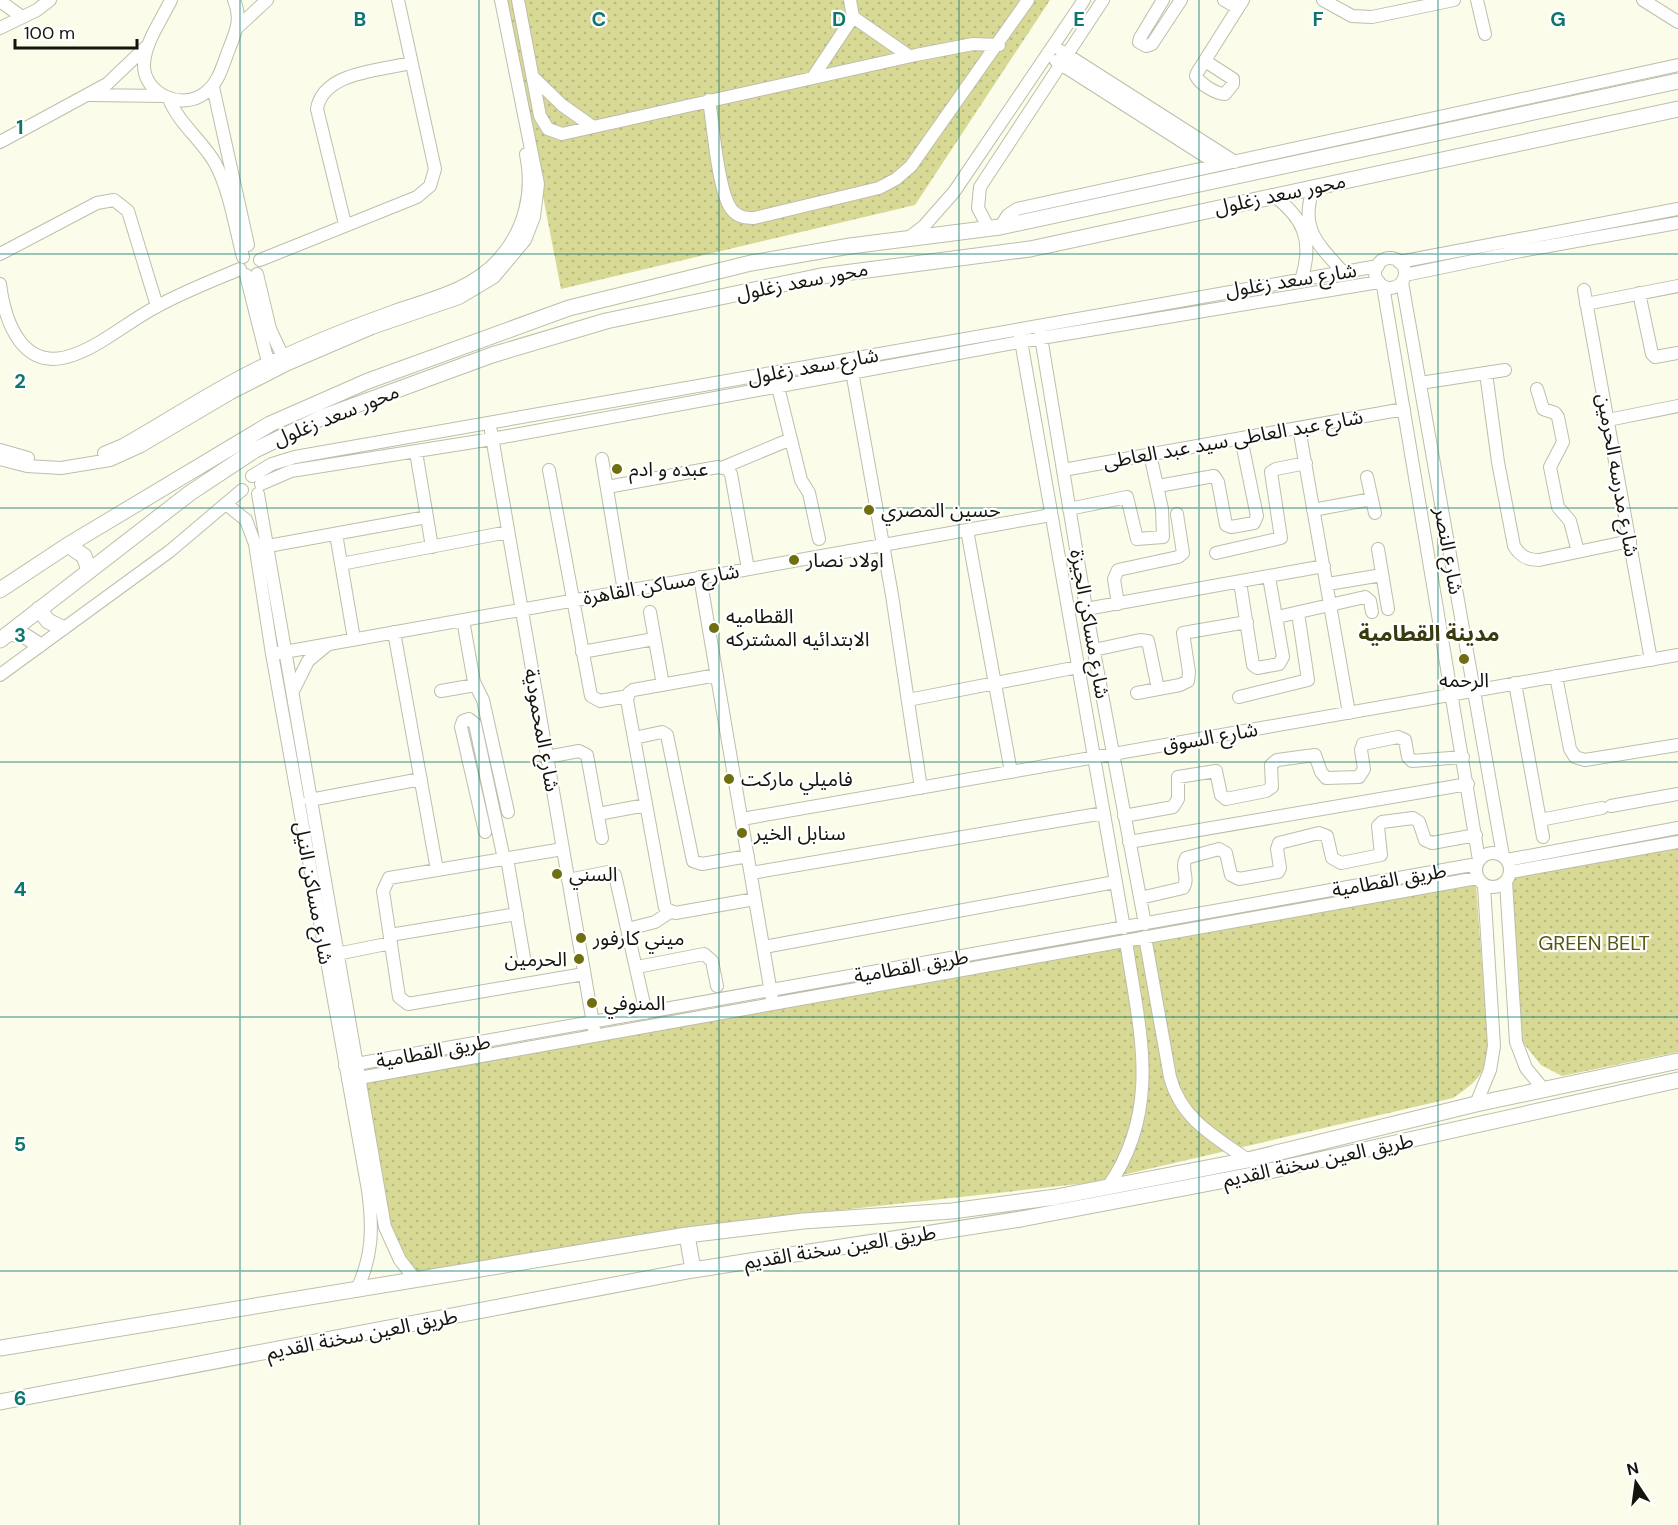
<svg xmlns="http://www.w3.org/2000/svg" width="1678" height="1525" font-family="'DM Sans','Noto Sans Arabic',sans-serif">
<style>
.grass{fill:url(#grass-dots)}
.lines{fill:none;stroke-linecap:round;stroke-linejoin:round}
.minor-casing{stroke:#bdbeab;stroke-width:14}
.major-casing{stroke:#bdbeab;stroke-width:17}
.minor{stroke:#fff;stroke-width:12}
.major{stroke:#fff;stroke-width:15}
.grid{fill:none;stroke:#0f766e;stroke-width:1.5;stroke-opacity:0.55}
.poi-dot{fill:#6f6e10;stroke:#fff;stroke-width:2}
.labels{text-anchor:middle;stroke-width:4.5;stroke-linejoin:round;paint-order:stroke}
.street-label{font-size:20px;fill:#15150e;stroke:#fff}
.poi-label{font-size:20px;fill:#15150e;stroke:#fff;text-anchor:start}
.park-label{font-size:20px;fill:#575712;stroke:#fff}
.quarter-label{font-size:22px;font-weight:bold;fill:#3a3a11;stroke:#fff}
.grid-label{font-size:20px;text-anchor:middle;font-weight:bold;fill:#0f766e;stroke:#fff;stroke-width:4.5;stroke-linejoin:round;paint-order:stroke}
</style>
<defs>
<pattern id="grass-dots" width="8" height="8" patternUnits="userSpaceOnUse" patternTransform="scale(1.5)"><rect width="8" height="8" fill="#d7d995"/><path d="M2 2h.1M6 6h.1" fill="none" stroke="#b8b97f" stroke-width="1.8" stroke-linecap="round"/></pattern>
</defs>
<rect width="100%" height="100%" fill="#fbfce9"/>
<path class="grass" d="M505,0H1050L915,205L561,289Z
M1678,843V1052L1562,1076L1541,1065L1515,1033L1506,882L1511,872Z
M1476,885L1488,1043C1486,1074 1478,1081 1453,1098L1088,1183L804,1214L412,1275L383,1215L359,1078Z"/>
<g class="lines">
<defs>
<path id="minor" d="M171,0C162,19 145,42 144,64C143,94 182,111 205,93C219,83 223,64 229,49C236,32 242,18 234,0
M518,0L540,116L548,129L562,134L916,55L973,44L999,45
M1163,0L1140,38L1139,42L1146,46L1152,44L1181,0
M1224,0L1238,8
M1323,0L1352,16L1372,17L1454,0
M1477,0L1485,34
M1643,0L1678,22
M0,1L22,17
M853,17L909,56
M238,27L267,0
M0,28L37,10L50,0
M1061,51L1235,162
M1056,61L1219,165
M1205,61L1233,79V84L1225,94C1216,94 1200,84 1196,76L1197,73L1243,0
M813,77L853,17L850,0
M534,78L562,105L593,127
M213,87L248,245
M90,95L164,96
M169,99C179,124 202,140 215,163C230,191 235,227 243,257
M709,100C713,124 718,193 732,210C738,217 745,218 754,218L879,188L896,179L911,166L1028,0
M0,142L107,84L148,45
M1314,187C1299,227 1316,242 1342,271
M1273,195C1304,218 1313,241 1302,277
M345,224L317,109C323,72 379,71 410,63
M1000,227L1008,215L1017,209L1678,65
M989,229L978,208L980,187L1103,0
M907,239L924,226L954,192L1084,0
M0,254L97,203L114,200L128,211L157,306
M1375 273a15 15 0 1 1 30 0a15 15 0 1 1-30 0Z
M260,260L417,197L430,186L435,169L398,0
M1399,262L1678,209
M257,274L270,329L285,361
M246,275L270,370
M1405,275L1521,251L1678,223
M1402,282L1503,856
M0,284C5,323 23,373 73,355C102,345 129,321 156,307C183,292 212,281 240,269
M1383,286L1479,860
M1584,290L1651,660
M1639,293L1652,354L1655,357L1678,353
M1586,304L1678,286
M1040,331L1086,609L1145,924
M1020,335L1124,928
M851,366L892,595L921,788
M1486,373L1498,462L1514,546C1520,556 1527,560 1539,560L1630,541
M1420,383L1505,370
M778,387L801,480L809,493L819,539
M1537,389L1543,409L1555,413L1558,417L1563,442L1550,467L1558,507L1570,521L1578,552
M1608,420L1678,406
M1299,428L1349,713
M491,431L594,1029
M0,450L28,458
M416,452L432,547
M104,453L123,445C176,415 227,380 283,356C317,340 353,326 389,313C427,299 470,291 498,260C525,230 534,192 526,154
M0,459L27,466L61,468L110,460L141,446L231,393L288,364L372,328L459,298L494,277L525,240L534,217L538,184L501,0
M602,459L624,591
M724,467L791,439
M549,470L591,696L600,701L628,696
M1063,470L1404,409
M252,476L272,464L295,457L1378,266
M1367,477L1375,513
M261,484L291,471L492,439L1041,338L1379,282
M1158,486L1214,476L1218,482L1226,525L1231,527L1254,523L1257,516L1241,438
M607,487L718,467L727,469L731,474L748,569
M258,494L385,1227L400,1260L415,1279
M226,504L246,520L255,544L272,654L368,1190C373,1227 373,1257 356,1291
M1069,509L1127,497L1137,539L1163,537L1162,509L1150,454
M1313,510L1372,499
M967,530L1011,772
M336,534L354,639
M268,546L427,517
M1378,549L1388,609
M1216,553L1281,538L1271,472L1276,469L1306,463
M341,564L508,532
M700,577L772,999
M1240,582L1253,665L1257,668L1279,664L1283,657L1269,577
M1328,584L1382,575
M1118,604L1114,579L1118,570L1178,557L1183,553L1177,514
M1086,609L1324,566
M650,612L663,685
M1277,617L1365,597L1370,601L1372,612
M463,620L474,682L483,700L508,812
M394,632L437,870
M1094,650L1140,640L1148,641L1158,689
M582,652L654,639
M279,653L1051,515
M0,675L170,551L242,490
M717,675L633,690L629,693L627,700L665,908L675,913L755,899
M1556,676L1570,749L1575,757L1585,760L1678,745
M1515,683L1543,837
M293,691L308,661L326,646
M441,691L475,685
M1137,693L1180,685L1188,681L1189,672L1183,633L1247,622
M1239,697L1308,680L1298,613
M908,700L1078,667
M634,738L662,732L667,735L693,861L702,864L748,856
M547,757L579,751L587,755L602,838
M310,800L421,779
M1611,806L1678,794
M598,814L646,805
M1124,816L1173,807L1178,799V777L1216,771L1221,795L1226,799L1266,791L1272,787L1271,765L1277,760L1315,755L1321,772L1326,778L1359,777L1364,769L1361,750L1363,744L1398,737L1405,740L1408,757L1412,761L1463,757
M742,819L1678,655
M1540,820L1602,808
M485,832L461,727L463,721L469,719L475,724L504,859
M1129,842L1468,784
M563,849L389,878L383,891L399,997L408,1004L584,974
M1476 870a17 17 0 1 1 34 0a17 17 0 1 1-34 0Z
M507,858L524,958
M1507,860L1678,828
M1511,872L1678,842
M751,873L1104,813
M568,880L608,872L615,875L646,1013
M1506,882L1516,1042L1526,1068L1544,1090
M1140,898L1183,888C1190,879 1180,868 1186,858L1219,849L1226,853L1231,875L1239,879L1278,872L1280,868L1277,849L1279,843L1319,833L1327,836L1332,858L1341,863L1381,855L1378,826L1382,822L1413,818L1419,822L1425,840L1432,843L1476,835
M628,929L655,922L670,912
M390,935L517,914
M1145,937L1170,1077C1181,1119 1214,1136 1248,1160
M764,947L1115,882
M337,954L391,943
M637,967L704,954L712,961L717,986
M345,1066L1477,864
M348,1080L1477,878
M1476,1104L1490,1070L1494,1046L1484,886
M1108,1187C1163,1107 1139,1030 1126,941"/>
<path id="major" d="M68,545L84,556L89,570
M0,590L68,545L270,424L368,381L569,308L751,263L850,246L1000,227L1678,81
M39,609L48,621L62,628
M9,633L25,636L39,645
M0,640L190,493L255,450L323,417L492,355L606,321L821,276L1030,249L1678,109
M687,1235L693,1270
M0,1348L687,1235L803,1221L952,1211L1056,1197L1248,1160L1476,1104L1678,1061
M0,1402L693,1270L1021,1219L1247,1176L1678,1080"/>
</defs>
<use href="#minor" class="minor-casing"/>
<use href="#major" class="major-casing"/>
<use href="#minor" class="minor"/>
<use href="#major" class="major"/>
</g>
<path class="grid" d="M240,0V1525M479,0V1525M719,0V1525M959,0V1525M1199,0V1525M1438,0V1525M0,254H1678M0,508H1678M0,762H1678M0,1017H1678M0,1271H1678"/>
<g class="poi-dot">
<circle cx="617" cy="469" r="6"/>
<circle cx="869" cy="510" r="6"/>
<circle cx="794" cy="560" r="6"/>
<circle cx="714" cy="628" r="6"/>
<circle cx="1464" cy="659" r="6"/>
<circle cx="729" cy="779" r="6"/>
<circle cx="742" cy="833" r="6"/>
<circle cx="557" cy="874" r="6"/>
<circle cx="581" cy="938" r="6"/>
<circle cx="579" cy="959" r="6"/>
<circle cx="592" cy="1003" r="6"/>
</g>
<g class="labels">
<g class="street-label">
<text transform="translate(1280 194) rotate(-12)" y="7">محور سعد زغلول</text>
<text transform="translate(1291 280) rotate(-9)" y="7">شارع سعد زغلول</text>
<text transform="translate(802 281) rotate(-11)" y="7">محور سعد زغلول</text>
<text transform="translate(813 366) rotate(-10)" y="7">شارع سعد زغلول</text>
<text transform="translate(336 415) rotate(-22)" y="7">محور سعد زغلول</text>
<text transform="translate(1233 439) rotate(-10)" y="7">شارع عبد العاطى سيد عبد العاطى</text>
<text transform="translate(1618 475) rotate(80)" y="7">شارع مدرسه الحرمين</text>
<text transform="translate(1449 551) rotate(80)" y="7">شارع النصر</text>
<text transform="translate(661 584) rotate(-10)" y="7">شارع مساكن القاهرة</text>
<text transform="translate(1090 624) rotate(80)" y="7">شارع مساكن الجيزة</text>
<text transform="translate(542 730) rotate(80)" y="7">شارع المحمودية</text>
<text transform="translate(1210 737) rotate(-10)" y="7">شارع السوق</text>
<text transform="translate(1389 880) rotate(-10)" y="7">طريق القطامية</text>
<text transform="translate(314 893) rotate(80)" y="7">شارع مساكن النيل</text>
<text transform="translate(911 966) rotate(-10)" y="7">طريق القطامية</text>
<text transform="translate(433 1051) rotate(-10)" y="7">طريق القطامية</text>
<text transform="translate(1318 1160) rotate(-12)" y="7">طريق العين سخنة القديم</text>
<text transform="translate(840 1247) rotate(-9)" y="7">طريق العين سخنة القديم</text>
<text transform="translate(362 1334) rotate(-11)" y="7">طريق العين سخنة القديم</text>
</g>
<g class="poi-label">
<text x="629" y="476">عبده و ادم</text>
<text x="881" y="517">حسين المصري</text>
<text x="806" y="567">اولاد نصار</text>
<text x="726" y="623">القطاميه<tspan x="726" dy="23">الابتدائيه المشتركه</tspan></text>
<text x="1464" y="687" text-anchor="middle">الرحمه</text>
<text x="741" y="786">فاميلي ماركت</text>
<text x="754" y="840">سنابل الخير</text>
<text x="569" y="881">السني</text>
<text x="593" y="945">ميني كارفور</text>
<text x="567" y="966" text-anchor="end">الحرمين</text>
<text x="604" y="1010">المنوفي</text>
</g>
<g class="park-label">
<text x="1594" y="950">GREEN BELT</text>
</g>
<g class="quarter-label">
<text x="1429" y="641">مدينة القطامية</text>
</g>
</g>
<g class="grid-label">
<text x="360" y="26">B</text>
<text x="599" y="26">C</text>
<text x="839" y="26">D</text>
<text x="1079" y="26">E</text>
<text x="1318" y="26">F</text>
<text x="1558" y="26">G</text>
<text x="20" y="134">1</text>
<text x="20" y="388">2</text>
<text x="20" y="642">3</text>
<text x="20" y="896">4</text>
<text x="20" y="1151">5</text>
<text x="20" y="1405">6</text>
</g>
<g transform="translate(1636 1483) rotate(347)" stroke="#ffffff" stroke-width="4.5" paint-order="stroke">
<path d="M0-4.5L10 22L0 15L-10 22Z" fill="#15150e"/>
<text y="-9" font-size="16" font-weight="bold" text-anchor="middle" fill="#15150e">N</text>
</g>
<path d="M15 39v9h122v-9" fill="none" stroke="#15150e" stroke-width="3"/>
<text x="24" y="39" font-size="18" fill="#15150e" stroke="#ffffff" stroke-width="4.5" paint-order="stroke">100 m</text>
</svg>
